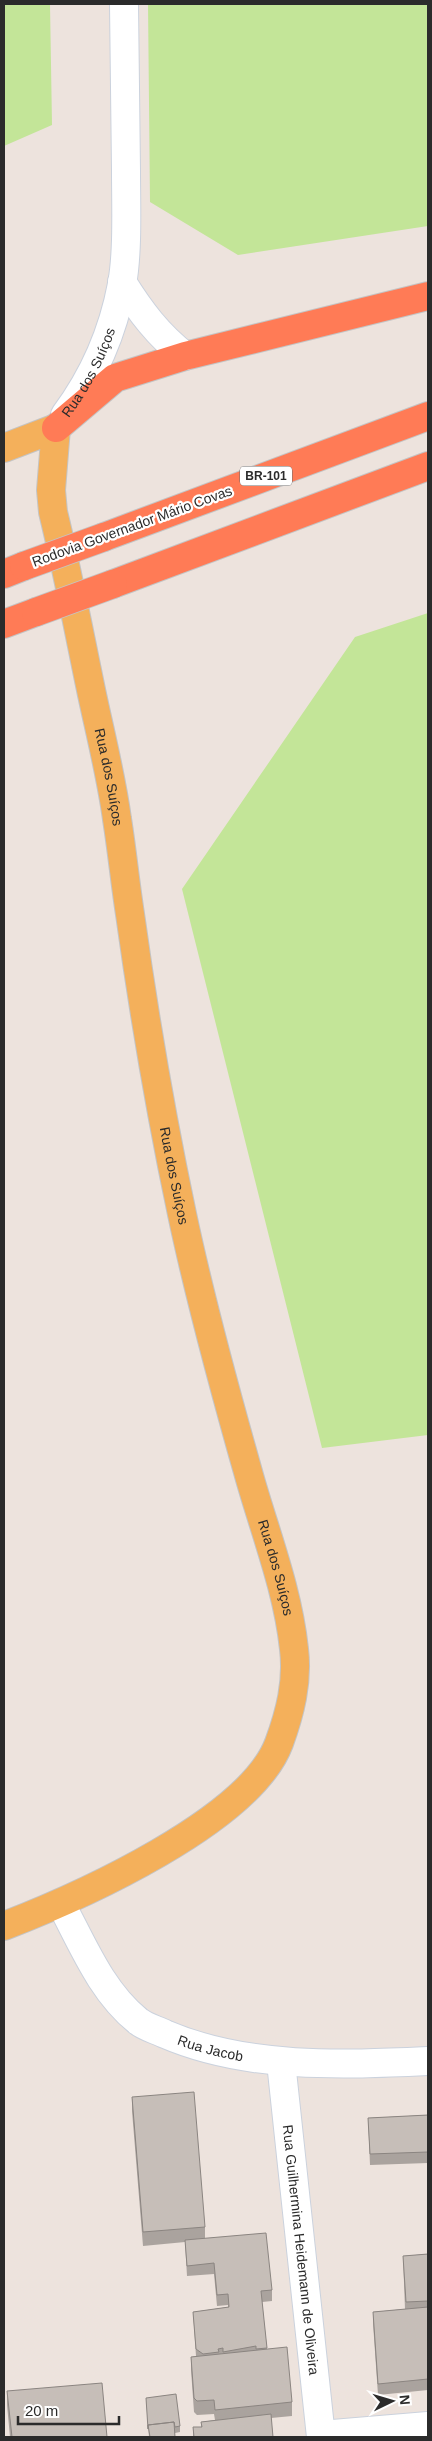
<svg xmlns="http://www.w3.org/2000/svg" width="432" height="2441" font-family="Helvetica,sans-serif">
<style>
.green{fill:#c3e598}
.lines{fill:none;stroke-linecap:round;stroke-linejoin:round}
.minor-casing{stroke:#cbd2dd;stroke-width:30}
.major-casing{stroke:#c4c4c4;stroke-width:30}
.highway-casing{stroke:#c4c4c4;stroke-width:30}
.minor{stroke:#fff;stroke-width:28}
.major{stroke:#f4b05b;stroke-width:28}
.highway{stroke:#ff7b56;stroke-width:28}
.highway-bridge-casing{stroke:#c4c4c4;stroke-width:30;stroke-linecap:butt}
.highway-bridge{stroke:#ff7b56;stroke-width:28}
.wall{fill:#aaa39e}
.building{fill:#c6beb8;stroke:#8b8581}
.labels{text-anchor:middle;stroke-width:4.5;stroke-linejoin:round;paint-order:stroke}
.shield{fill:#fff;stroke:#6b6b6b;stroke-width:1}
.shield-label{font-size:12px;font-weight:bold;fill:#2b2b2b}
.street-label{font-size:14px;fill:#2b2b2b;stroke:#fff}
</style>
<rect width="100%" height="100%" fill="#ede3dd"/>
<path class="green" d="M4,4H50L52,125L4,146Z
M148,4H428V226L238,255L150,202Z
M428,613V1435L322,1448L182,889L355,637Z"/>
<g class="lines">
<defs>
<g id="minor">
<path d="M122,282C140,311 158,335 185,356"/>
<path id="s1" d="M65,415C94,376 113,332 122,284C128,252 126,204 126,171C125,115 125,59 124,4"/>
<path id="s2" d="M61,1904C83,1945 101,1991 138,2021C145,2027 157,2030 165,2034C246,2069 342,2065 428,2061"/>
<path id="s3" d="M281,2062L321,2437"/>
<path d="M321,2435L428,2426"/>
</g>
<g id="major">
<path id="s4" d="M4,448L56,428L51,490L53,512C67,569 78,627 90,685C99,729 111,774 117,819C122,850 125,882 130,914C144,1015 161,1115 182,1214C201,1304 225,1391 250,1479C266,1535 288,1591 294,1649C298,1682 290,1713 279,1743C250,1821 79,1897 4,1926"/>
</g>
<path id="highway" d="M56,428L115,378L185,356L428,296
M104,537L428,416
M4,574L24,566
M113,584L428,466
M4,624L36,612"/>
</defs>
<use href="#minor" class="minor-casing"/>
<use href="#major" class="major-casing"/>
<use href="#highway" class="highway-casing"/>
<use href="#minor" class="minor"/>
<use href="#major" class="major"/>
<use href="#highway" class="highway"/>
<defs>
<path id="highway-bridge" d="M24,566L104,537
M36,612L113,584"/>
</defs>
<use href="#highway-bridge" class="highway-bridge-casing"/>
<use href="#highway-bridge" class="highway-bridge"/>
</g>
<path class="wall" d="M132,2097L205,2227V2239L272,2290V2301L262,2302L267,2349L292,2402V2416L271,2418L273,2437H193V2427H201V2422L215,2420L214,2414L197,2415L194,2412L191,2370V2357L196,2356L193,2312L228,2307V2305L217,2306L214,2274L187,2276L185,2242L143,2246L132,2111Z
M428,2115V2163L370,2165L368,2118Z
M428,2254V2390L378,2395L373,2323V2312L405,2309L403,2256Z
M7,2391L107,2437H10L7,2405Z
M146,2398L180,2426V2432L175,2433V2437H149Z"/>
<path class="building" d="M194,2092L205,2227L143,2232L132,2097Z
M428,2115V2152L370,2154L368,2118Z
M266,2233L272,2290L261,2291L267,2348L256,2349V2346L223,2352V2348L218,2349L219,2352L203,2354L196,2349L193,2312L229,2307L228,2294L217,2295L214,2263L187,2266L185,2240Z
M428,2254V2301L406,2302L403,2256Z
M428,2307V2379L378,2384L373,2312Z
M287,2347L292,2402L215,2410L214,2400L197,2401L194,2398L191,2357Z
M102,2383L107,2437H12L7,2391Z
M176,2394L180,2426L175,2427L174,2422L148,2425V2429L146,2398Z
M271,2414L273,2437H194L193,2427H202L201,2422Z
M174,2422L175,2437H150L148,2425Z"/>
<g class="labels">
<rect class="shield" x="240" y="466.5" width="52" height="19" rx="4"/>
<g class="shield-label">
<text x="266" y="480">BR-101</text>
</g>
<g class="street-label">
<text dy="5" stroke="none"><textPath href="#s1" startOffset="49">Rua dos Suíços</textPath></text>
<text transform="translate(132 526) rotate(-20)" y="5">Rodovia Governador Mário Covas</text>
<text dy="5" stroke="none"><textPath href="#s4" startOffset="411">Rua dos Suíços</textPath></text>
<text dy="5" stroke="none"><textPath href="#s4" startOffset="815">Rua dos Suíços</textPath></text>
<text dy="5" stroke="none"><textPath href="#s4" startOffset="1220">Rua dos Suíços</textPath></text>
<text dy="5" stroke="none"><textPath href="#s2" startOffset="219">Rua Jacob</textPath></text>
<text dy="5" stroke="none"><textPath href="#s3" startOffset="189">Rua Guilhermina Heidemann de Oliveira</textPath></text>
</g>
</g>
<rect width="432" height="2441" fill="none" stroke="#2b2b2b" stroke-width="10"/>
<g transform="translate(392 2401) rotate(85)" stroke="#ffffff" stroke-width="4" paint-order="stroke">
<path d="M0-4L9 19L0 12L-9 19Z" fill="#2b2b2b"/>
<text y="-8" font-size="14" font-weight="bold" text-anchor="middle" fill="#2b2b2b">N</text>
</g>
<path d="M18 2416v8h101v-8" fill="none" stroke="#2b2b2b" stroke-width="2.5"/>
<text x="25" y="2416" font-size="15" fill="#2b2b2b" stroke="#ffffff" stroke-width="4" paint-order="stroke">20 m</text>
</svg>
